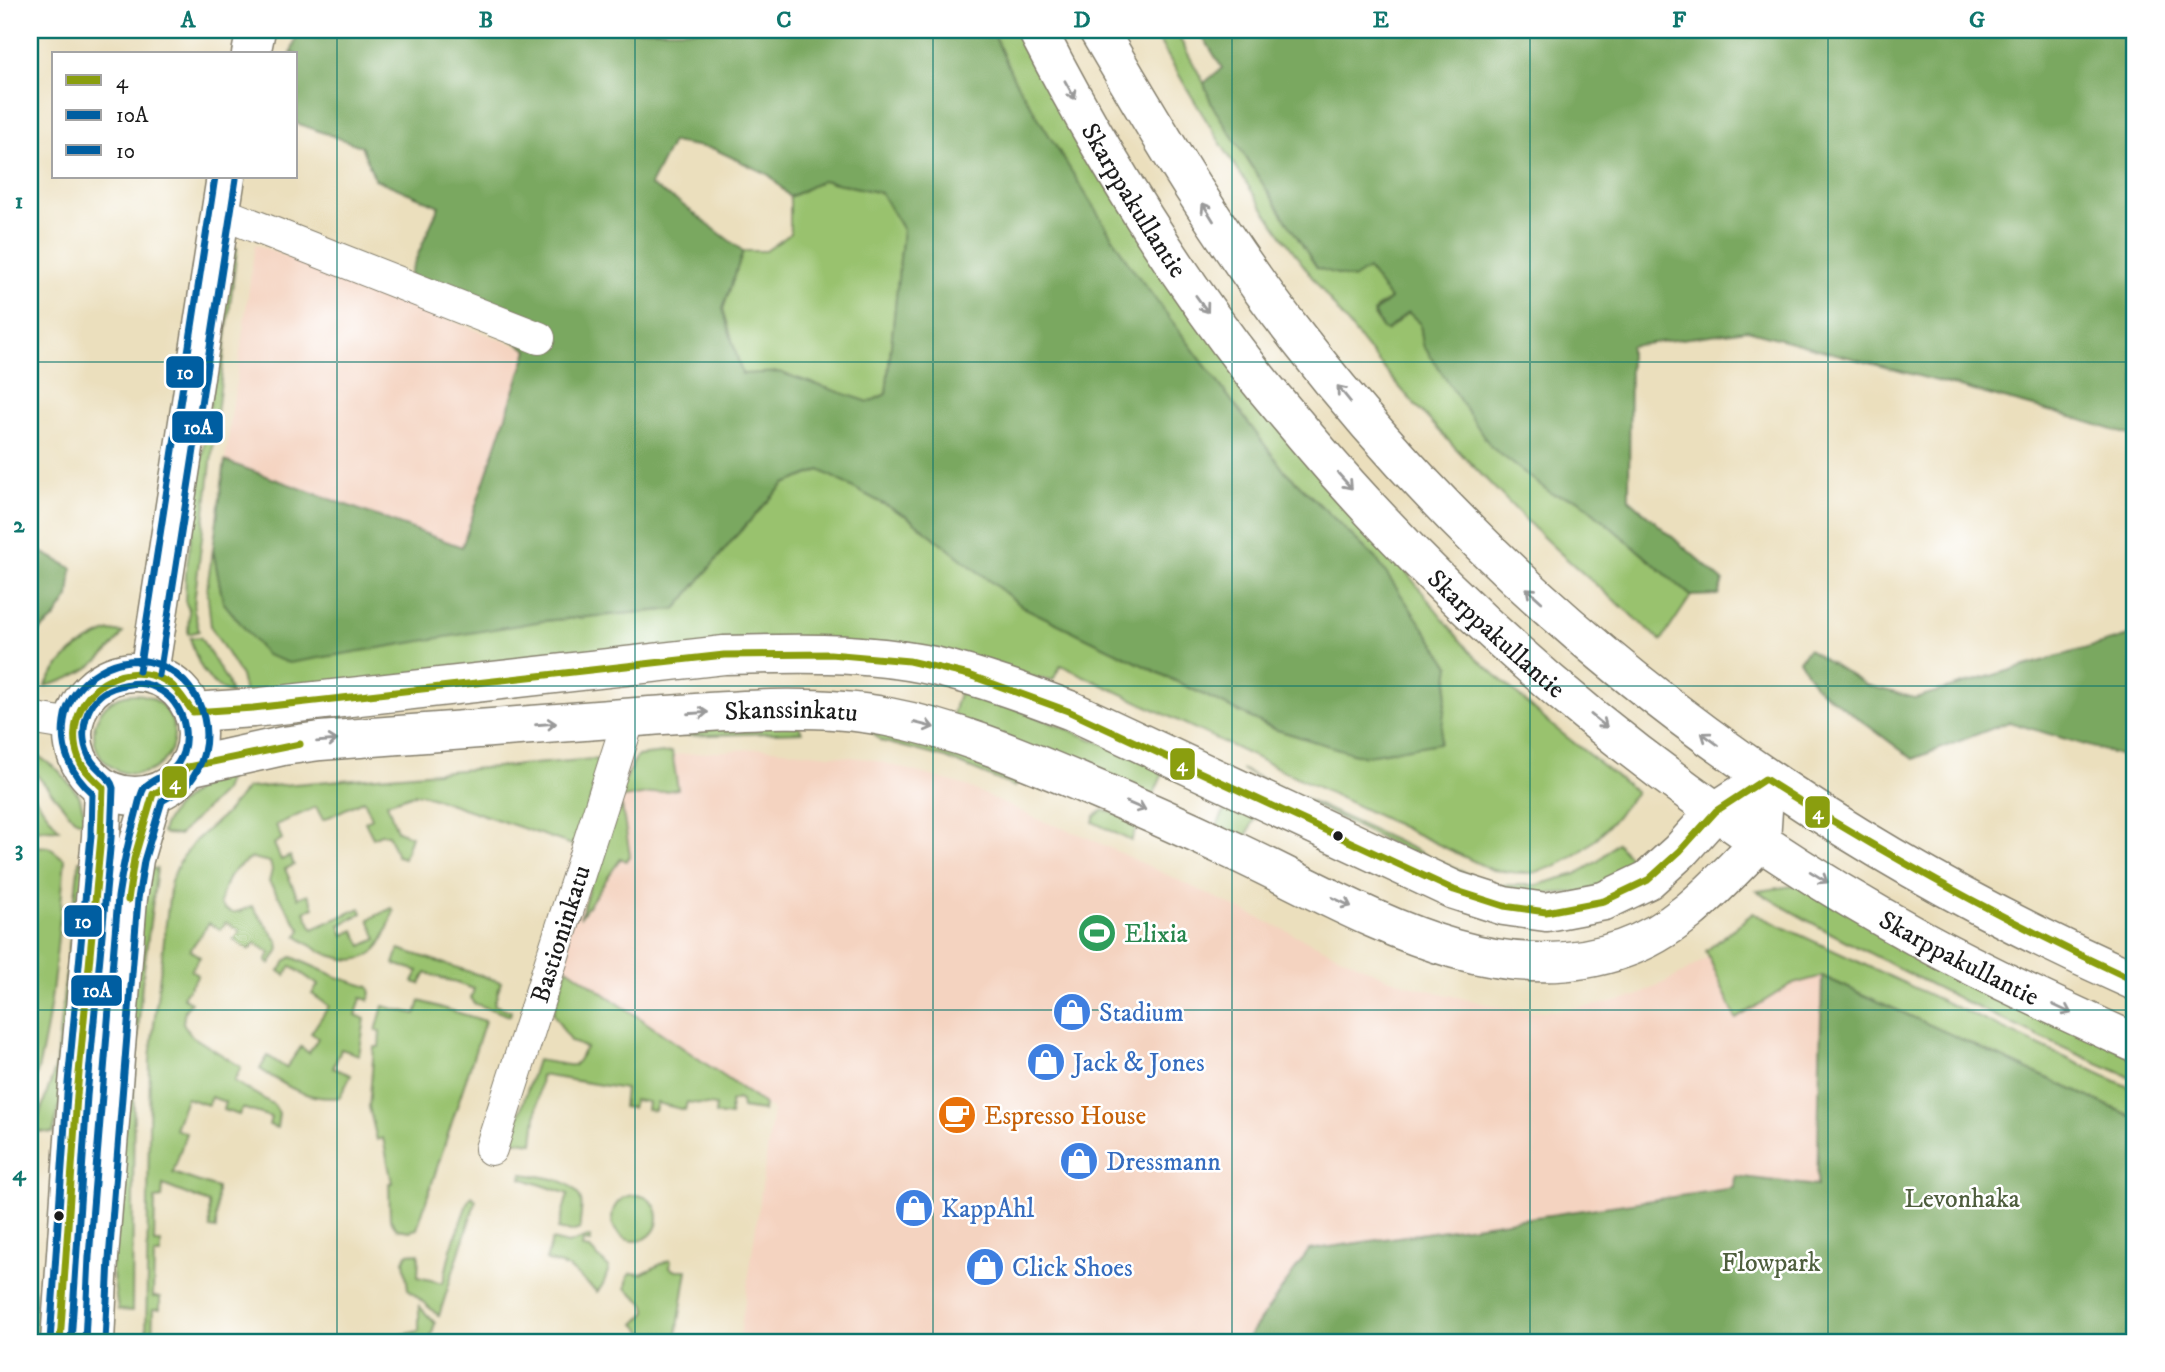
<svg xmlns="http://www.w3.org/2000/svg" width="2165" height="1372" font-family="'IM FELL DW Pica',serif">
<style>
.built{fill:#f4d3c0}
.green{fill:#99c26e;stroke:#5a6f45;stroke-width:2}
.forest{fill:#7aa861;stroke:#4b623e;stroke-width:2;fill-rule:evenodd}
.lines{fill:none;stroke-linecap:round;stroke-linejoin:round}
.minor-casing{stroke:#847e6c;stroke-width:34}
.tertiary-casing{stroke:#847e6c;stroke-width:41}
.secondary-casing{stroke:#847e6c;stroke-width:41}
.minor{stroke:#fff;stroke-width:32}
.tertiary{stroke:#fff;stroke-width:38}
.secondary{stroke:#fff;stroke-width:38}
.bus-1-casing{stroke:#fff;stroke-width:12}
.bus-2-casing{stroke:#fff;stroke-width:12}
.bus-3-casing{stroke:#fff;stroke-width:12}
.bus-1{stroke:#8a9e0f;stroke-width:7}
.bus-2{stroke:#005ea1;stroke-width:7}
.bus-3{stroke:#005ea1;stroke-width:7}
.oneway{stroke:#999}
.grid{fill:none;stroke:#0f766e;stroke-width:2;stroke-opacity:0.55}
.bus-dot{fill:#1c1c1c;stroke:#fff;stroke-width:2.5}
.labels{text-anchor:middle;stroke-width:5;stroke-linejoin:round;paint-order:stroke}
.street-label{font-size:26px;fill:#1c1c1c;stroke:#fff}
.leisure-label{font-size:26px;fill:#27864d;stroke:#fff;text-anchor:start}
.shop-label{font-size:26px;fill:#366cbe;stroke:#fff;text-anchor:start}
.food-label{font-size:26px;fill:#c56008;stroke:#fff;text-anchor:start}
.park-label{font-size:26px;fill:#4e5e3d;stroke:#fff}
.line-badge{stroke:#fff;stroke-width:2.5}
.badge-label{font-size:19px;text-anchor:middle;font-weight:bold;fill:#fff}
.neatline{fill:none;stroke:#0f766e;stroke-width:2.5}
.grid-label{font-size:23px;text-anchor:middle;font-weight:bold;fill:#0f766e}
</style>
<rect width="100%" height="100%" fill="#fff"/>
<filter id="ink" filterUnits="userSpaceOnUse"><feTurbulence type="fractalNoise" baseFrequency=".0143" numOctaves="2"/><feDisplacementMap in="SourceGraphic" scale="14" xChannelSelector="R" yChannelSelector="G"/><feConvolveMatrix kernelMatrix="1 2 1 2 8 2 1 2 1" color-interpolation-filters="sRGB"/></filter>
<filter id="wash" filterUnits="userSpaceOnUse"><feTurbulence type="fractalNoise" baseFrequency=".00686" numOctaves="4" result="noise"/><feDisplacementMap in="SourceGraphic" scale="28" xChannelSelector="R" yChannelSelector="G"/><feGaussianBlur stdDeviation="1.57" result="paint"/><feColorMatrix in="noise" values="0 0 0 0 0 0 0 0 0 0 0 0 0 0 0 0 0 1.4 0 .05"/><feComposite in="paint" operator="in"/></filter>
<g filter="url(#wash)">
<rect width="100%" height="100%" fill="#ebdfbd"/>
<path class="built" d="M255,244L528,350L462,547L225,461Z
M762,748L870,759L964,785L1042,821L1082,835L1385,977L1416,987L1498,1007L1528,1011L1557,1010L1598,1005L1637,996L1681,974L1720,950L1822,976L1817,1186L1736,1176L1734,1188L1309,1250L1245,1342H739L773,1110L543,951L601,761Z"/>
<path class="green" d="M992,30H1018L1030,56L1411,578L1469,651L1549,723L1636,792C1608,828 1583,861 1536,872C1523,875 1506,871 1492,870L1061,665L1053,680L983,671L895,651L246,698L241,676L211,627L207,587L213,549L223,602L543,621L676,609L734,538L784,484L820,470L908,517L1023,607L1274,729L1362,756L1377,560L1283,469L1129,264L1012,77Z
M1153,30H1175L1204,83L1212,105L1368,269L1390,299L1376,308L1374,316L1382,328L1387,331L1408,312L1420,323L1423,345L1552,493L1578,499L1691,596L1661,641C1617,601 1568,564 1527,521C1483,476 1437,431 1396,383C1303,274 1223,154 1153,30Z
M823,180L881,193L903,230L886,394L869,403L779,373L742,374L723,309L743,251H766L790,234V197Z
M232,246L237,248L195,595L194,610L199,631L188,634L189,610L185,601L186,572Z
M110,631L123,633C103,662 79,678 45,686C61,657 80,643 110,631Z
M200,637L227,681L231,694C206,684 197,663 190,638Z
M961,686L1165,769L1150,803L951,721Z
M94 734a40 40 0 1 1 80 0a40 40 0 1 1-80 0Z
M795,719L802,732L682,736L677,733Z
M869,729L1028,771L1015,787L946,758L881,741Z
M33,752L59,771L79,795L86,819L84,823L74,819L30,767Z
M672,752L678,789L617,799L633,763L638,756Z
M593,759L601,761L578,847L422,794H414L387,803L397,831L411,836L404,858L397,856L388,834H381L373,838L365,822L372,818L364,800L323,820L316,807L276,825L282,839L274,844L281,860L290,856L294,865L285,869L298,898L308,894L314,907L305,912L313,929L360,908L362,913L340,925L344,935L354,930L362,946L377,939L369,919L392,908L394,911C390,921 387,933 381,943C362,975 319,954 297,936L301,930L269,882L272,870L270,862L252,858C230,870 225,879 220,904C229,917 240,912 252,906L278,942L279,950L270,964L266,961L270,953L255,943L249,950L234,940L240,931L226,922L220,930L209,923L190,950L200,957L191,970L198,975L183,997L191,1003L185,1010L183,1023L192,1036L241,1067L234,1081L274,1105L279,1113L277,1128L269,1125L271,1117L242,1108L239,1115L223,1110L225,1102L211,1097L208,1105L186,1098L175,1129L186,1133L173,1173L217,1188L216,1229L210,1228L209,1203L163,1185L162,1198L155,1199L154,1243H161V1255H154L153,1297H160V1309H153L152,1342H146L150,1058L171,881L180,861L195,841L225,814L247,788Z
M1241,769L1465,873L1498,885H1537L1576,874L1598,861L1617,843L1637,865L1586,892L1494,895Z
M229,777L224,791L179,835L165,834L162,832C169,806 203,780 229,777Z
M30,791L59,829L30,830Z
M1229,801L1257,814L1243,843L1215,830Z
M622,807L630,855L626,861L621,858L580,918L610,819Z
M1103,810L1140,820L1131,841L1093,822L1095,816Z
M30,846L49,847L65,860C57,939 54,1022 30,1099Z
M79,861L91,862L68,1071L53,1133L34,1131L55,1069Z
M142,868L157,869L142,983L134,1084L132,1311L118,1310L109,1249Z
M1800,885L2135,1058V1079C2054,1045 1976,1008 1898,968C1850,943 1803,920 1757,891Z
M1753,913L2135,1090V1118L1822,976L1790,985L1736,1019L1706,951Z
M399,949L501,982L494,1005L511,1011L510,1016L473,1003L471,998L474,989L426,973L420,984L413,982L418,971L394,964Z
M292,957L337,977L369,987L371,993L369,1000L361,998L356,1015L365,1019L359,1055L341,1049L333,1068L351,1075L340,1097C309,1102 284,1085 260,1069L268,1056L286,1068L301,1047L309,1053L318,1038L311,1033L329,1006L312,994L318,985L291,966L285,975L279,971L287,960Z
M567,968L764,1104L763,1111L742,1108L741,1101L737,1099L730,1102L731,1116L715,1114L716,1106L687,1102L685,1110L657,1103L655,1111L647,1110L648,1102L634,1100L632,1108L623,1107L625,1089L541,1075L533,1143L511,1140L537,1060L574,1066L586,1048L570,1041L553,1013Z
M420,1001L485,1021L417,1229L410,1231L397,1229L390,1219L389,1183H392L383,1138L377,1140L369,1107L374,1047H379L380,1032L376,1031L383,1006L416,1014Z
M522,1174C541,1177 575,1177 581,1201C583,1209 579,1220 580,1229L571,1232L558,1229L568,1194L521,1178Z
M612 1218a23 23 0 1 1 46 0a23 23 0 1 1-46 0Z
M472,1196L476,1200L439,1316L408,1289L404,1261L407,1254L419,1253L418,1277L443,1283L451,1249L468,1201Z
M588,1237H591V1242L583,1241L582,1248L590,1249L609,1268L603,1285L597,1292L569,1268L546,1260L552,1240L568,1244Z
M669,1260L671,1261L670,1267L673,1270H687L677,1334L671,1342H653L635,1324L647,1312L646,1305L626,1288L628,1276L631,1273L641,1274Z
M30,1291H34L41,1342H30Z
M419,1306L435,1323L430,1342H402L401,1335L419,1331Z"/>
<path class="forest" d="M298,30H992L1013,77L1129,264L1283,469L1377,560L1450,666L1440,743L1362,756L1274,729L1023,607L908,517L820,470L784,484L734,538L676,609L543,621L289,663L266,655L223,602L213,549L225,461L462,547L528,350L409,275L439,206L375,179L361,146L296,123V54H291ZM672,142L714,149L769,175L790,197L823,180L881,193L903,230L886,394L869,402L779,372L742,374L723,309L743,251L679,202L650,185Z
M1199,30H2135V437L2075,418L1747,330L1630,346L1629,499L1723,581L1718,595L1691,596L1578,499L1552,494L1491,447L1423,345L1420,323L1408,312L1386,331L1382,328L1374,312L1390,299L1368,269L1353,279L1317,268L1212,105L1204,83L1222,68Z
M30,546L72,568L69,597L54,619L30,639Z
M2135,634V760L2009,722L1913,759L1816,687L1799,660L1808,649L1866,685L1915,698Z
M1822,976L2135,1118V1342H1245L1309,1250L1734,1188L1735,1176L1817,1186Z"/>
</g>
<g filter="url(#ink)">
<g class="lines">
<defs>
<g id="minor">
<path d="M219,212L539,338"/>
<path d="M30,718L73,725"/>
<path id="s1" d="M491,1149L629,718"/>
</g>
<g id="tertiary">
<path d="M251,54L256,30"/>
<circle cx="135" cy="734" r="62"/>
<path d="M149,673L226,177"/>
<path d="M193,712L253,708L724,655C794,653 865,651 934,666C981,677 1027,694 1072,711L1454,890L1504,906L1546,912L1604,901L1648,880L1680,851L1716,811L1765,779"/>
<path id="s2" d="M188,767L283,746L320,741C430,733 540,724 650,716C728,711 811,702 888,717C957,730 1020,757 1084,784C1134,805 1183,827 1232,850C1351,905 1488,997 1623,949C1681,929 1719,883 1761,841L1765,779"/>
<path d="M60,1342L77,1095L101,837L103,788"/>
<path d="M95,1342L99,1258L128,898L134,859L153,794"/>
</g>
<g id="secondary">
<path id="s3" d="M1037,30C1099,150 1170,267 1253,373C1270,395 1289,416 1307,438C1478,640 1689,812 1921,939C1991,977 2063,1010 2135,1043"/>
<path d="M1098,30C1160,136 1222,241 1298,338C1521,625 1804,835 2135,981"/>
</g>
</defs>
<use href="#minor" class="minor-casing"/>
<use href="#tertiary" class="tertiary-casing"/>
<use href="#secondary" class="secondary-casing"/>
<use href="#minor" class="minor"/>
<use href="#tertiary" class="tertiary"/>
<use href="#secondary" class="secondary"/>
<defs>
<path id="bus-1" d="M128,900L134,859L153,794L173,784L188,767L300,744
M60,1342L77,1095L101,837L103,788C95,780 83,770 79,759C58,704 117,651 169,683C178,689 186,703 193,712L253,708L724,655L830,654L909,661L969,675L1068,711L1454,890L1504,906L1546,912L1604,901L1648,880L1680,851L1716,811L1765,779C1884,855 2007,922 2135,981"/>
<path id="bus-2" d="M159,675L236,179
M71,1342L87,1096L111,838L113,788C111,777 97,770 91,760C76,735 85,698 113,688C132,682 146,680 163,692C188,708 194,751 171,771C163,777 150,780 144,788C140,795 138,806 136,814C128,842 122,869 118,897L89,1257L85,1342"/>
<path id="bus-3" d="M139,671L215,177
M50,1341L67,1094L91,836L92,793C71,775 60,749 64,721C69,680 122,647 162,666C207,687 220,744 189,783C182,791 170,796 162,801L144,861L138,899L109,1259L105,1342"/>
</defs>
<use href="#bus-1" class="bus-1-casing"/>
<use href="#bus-2" class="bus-2-casing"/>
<use href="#bus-3" class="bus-3-casing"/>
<use href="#bus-1" class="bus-1"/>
<use href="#bus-2" class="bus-2"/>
<use href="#bus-3" class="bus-3"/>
</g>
<defs><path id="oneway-shaft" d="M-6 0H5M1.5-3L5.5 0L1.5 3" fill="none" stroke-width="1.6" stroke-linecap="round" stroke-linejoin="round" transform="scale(1.75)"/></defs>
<g class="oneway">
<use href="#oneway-shaft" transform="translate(1070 90) rotate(61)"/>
<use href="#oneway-shaft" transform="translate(1208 212) rotate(-122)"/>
<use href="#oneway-shaft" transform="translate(1202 304) rotate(54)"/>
<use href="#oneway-shaft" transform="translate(1344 394) rotate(-129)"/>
<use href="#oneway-shaft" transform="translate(1345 481) rotate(48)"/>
<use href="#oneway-shaft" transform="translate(1534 595) rotate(-138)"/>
<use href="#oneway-shaft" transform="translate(698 713) rotate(-4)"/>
<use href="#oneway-shaft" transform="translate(1599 721) rotate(39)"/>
<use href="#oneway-shaft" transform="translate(546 724) rotate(-4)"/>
<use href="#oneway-shaft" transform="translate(924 725) rotate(14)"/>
<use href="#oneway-shaft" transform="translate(1710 739) rotate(-144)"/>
<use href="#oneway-shaft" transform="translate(327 741) rotate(-5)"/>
<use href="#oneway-shaft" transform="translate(1136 806) rotate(23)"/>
<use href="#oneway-shaft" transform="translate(1819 877) rotate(32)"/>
<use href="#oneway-shaft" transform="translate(1342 902) rotate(26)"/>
<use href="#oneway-shaft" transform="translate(2062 1009) rotate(25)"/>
</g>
</g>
<path class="grid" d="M337,30V1342M635,30V1342M933,30V1342M1232,30V1342M1530,30V1342M1828,30V1342M30,362H2135M30,686H2135M30,1010H2135"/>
<defs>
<symbol id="stadium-disc" viewBox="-11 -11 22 22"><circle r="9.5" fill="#2e9e5b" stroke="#fff"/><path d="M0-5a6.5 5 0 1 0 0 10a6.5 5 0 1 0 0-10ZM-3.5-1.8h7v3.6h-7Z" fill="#fff"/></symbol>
<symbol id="shop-disc" viewBox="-11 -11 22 22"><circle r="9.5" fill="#3f7fe0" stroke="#fff"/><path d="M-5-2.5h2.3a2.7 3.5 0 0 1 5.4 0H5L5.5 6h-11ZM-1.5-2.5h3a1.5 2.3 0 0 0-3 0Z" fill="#fff"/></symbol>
<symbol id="cafe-disc" viewBox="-11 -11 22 22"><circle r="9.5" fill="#e8710a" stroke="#fff"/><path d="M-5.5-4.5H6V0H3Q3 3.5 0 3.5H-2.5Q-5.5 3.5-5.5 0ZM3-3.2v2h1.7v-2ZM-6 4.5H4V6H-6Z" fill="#fff"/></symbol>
</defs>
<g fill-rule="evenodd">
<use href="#stadium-disc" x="1075" y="911" width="44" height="44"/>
<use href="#shop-disc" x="1050" y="990" width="44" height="44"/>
<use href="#shop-disc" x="1024" y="1040" width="44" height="44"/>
<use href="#cafe-disc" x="935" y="1093" width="44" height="44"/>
<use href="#shop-disc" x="1057" y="1139" width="44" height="44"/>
<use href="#shop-disc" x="892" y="1186" width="44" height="44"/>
<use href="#shop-disc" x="963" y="1245" width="44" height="44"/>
</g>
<g class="bus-dot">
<circle cx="1338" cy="836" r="6"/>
<circle cx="59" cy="1216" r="6"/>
</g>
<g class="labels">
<g class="street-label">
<text dy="9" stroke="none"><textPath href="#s3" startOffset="196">Skarppakullantie</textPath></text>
<text dy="9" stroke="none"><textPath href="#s3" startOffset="763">Skarppakullantie</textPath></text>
<text dy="9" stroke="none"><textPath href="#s2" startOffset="607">Skanssinkatu</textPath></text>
<text dy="9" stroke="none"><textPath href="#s1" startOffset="226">Bastioninkatu</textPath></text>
<text dy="9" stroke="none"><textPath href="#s3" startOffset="1330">Skarppakullantie</textPath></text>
</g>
<g class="leisure-label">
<text x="1124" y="942">Elixia</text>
</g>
<g class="shop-label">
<text x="1099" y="1021">Stadium</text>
<text x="1073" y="1071">Jack &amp; Jones</text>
<text x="1106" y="1170">Dressmann</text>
<text x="941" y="1217">KappAhl</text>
<text x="1012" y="1276">Click Shoes</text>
</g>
<g class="food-label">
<text x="984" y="1124">Espresso House</text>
</g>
<g class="park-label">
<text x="1962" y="1207">Levonhaka</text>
<text x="1771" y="1271">Flowpark</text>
</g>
</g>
<g class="line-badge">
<rect x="165" y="355" width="40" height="34" rx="7" fill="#005ea1"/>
<rect x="171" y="410" width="53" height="34" rx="7" fill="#005ea1"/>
<rect x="1169" y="747" width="27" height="34" rx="7" fill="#8a9e0f"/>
<rect x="161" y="765" width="27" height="34" rx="7" fill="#8a9e0f"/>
<rect x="1804" y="795" width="27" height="34" rx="7" fill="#8a9e0f"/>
<rect x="63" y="904" width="40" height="34" rx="7" fill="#005ea1"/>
<rect x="70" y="974" width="53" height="33" rx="7" fill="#005ea1"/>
</g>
<g class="badge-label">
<text x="185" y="379">10</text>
<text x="198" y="434">10A</text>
<text x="1182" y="771">4</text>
<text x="175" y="789">4</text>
<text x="1818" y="819">4</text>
<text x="83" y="928">10</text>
<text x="97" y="997">10A</text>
</g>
<rect width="2165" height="1372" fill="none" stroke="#fff" stroke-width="77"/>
<rect x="52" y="52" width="245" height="126" fill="#ffffff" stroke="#a4a4a4" stroke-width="2"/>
<rect x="66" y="75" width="35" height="10" fill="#8a9e0f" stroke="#a4a4a4" stroke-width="2"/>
<text x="116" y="88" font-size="21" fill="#1c1c1c">4</text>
<rect x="66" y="110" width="35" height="10" fill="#005ea1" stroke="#a4a4a4" stroke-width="2"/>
<text x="116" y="122" font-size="21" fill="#1c1c1c">10A</text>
<rect x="66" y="145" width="35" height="10" fill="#005ea1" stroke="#a4a4a4" stroke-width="2"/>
<text x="116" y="158" font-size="21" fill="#1c1c1c">10</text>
<rect x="38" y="38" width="2088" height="1296" class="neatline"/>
<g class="grid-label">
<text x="188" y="27">A</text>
<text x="486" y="27">B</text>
<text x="784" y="27">C</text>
<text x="1082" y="27">D</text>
<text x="1381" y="27">E</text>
<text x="1679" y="27">F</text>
<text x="1977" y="27">G</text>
<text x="19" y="208">1</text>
<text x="19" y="532">2</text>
<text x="19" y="856">3</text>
<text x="19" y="1180">4</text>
</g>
</svg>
